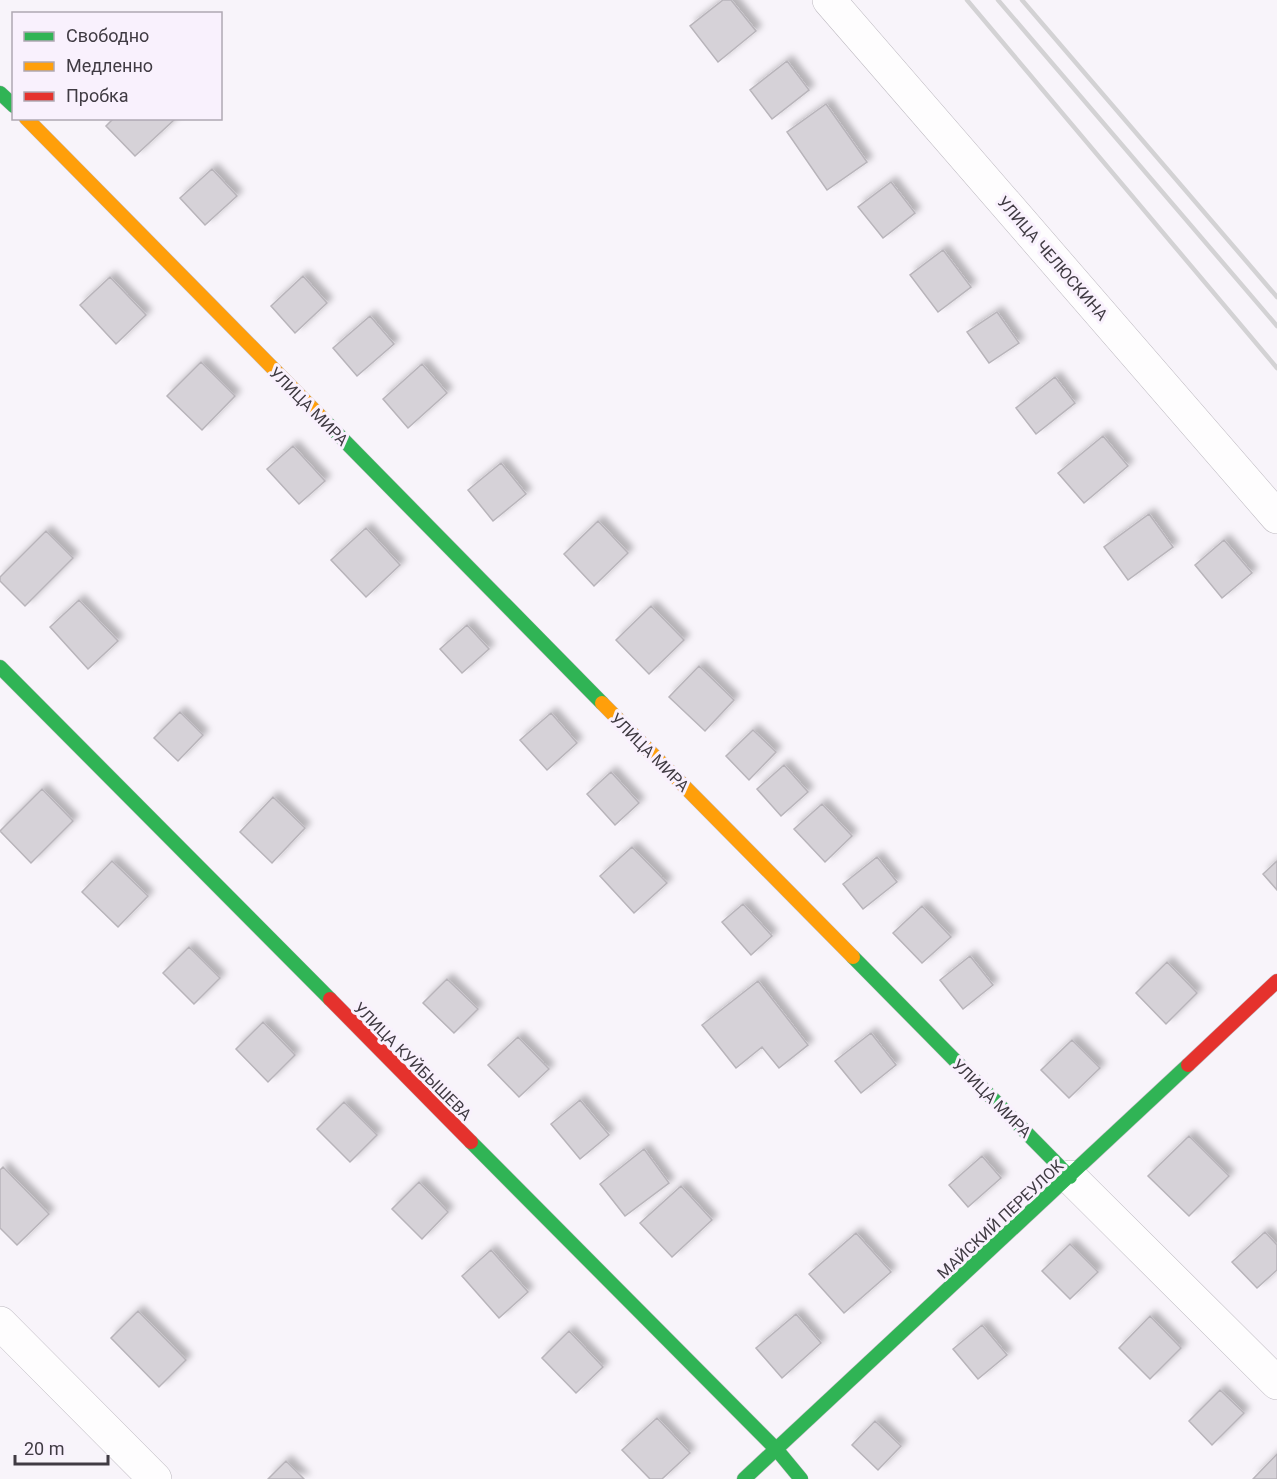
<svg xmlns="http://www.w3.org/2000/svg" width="1277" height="1479" font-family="Roboto,sans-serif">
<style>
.building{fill:#d6d2d8;stroke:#b8b4ba;stroke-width:1.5;filter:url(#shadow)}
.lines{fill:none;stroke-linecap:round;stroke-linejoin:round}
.street-casing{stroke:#bdb9c0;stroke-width:34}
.fast-casing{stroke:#bdb9c0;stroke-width:15}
.slow-casing{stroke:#bdb9c0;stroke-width:15}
.jam-casing{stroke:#bdb9c0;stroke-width:15}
.street{stroke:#fefdfe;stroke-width:33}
.fast{stroke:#30b455;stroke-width:14}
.slow{stroke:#ff9f0a;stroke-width:14}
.jam{stroke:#e5322d;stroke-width:14}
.rail{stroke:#d3d2d4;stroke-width:4.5}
.labels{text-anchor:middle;stroke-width:6;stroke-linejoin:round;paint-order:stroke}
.street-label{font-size:16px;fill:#403b43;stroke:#f9f1fd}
</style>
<defs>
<filter id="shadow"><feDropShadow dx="5.5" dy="-5.5" stdDeviation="3" flood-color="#0004"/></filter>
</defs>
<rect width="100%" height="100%" fill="#f8f4fa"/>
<path class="building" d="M723,0H731L756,31L718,62L690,26Z
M787,61L809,90L772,119L750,90Z
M826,104L867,162L827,190L787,132Z
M114,118H172L174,120L135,156L106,126Z
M212,169L237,196L205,225L180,198Z
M891,182L915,213L883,238L858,207Z
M943,250L971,287L938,312L910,275Z
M303,276L327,303L295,333L271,306Z
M110,277L146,315L116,344L80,305Z
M997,312L1019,343L989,363L967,332Z
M370,316L394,344L357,376L333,348Z
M201,362L235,396L202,430L167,396Z
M422,364L447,393L408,428L383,399Z
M1055,377L1075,403L1036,434L1016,408Z
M1103,436L1128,466L1084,503L1058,473Z
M293,446L325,481L299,504L267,469Z
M501,463L526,494L493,521L468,490Z
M1149,514L1173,547L1128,580L1104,547Z
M598,521L628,553L594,586L564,554Z
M366,528L400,565L366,597L331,560Z
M46,531L73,558L25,606L0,581V577Z
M1224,540L1252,573L1222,598L1195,565Z
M79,600L118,641L88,669L50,627Z
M651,606L684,640L649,674L616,640Z
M467,625L489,649L462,673L440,649Z
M699,666L734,700L705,731L669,697Z
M180,712L203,735L178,761L154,738Z
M551,713L577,743L547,770L520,740Z
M753,730L776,752L749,780L726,756Z
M784,765L808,792L781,816L757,789Z
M611,772L639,803L615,825L587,794Z
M42,789L73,821L31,863L0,831Z
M273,797L305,828L272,863L240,832Z
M822,804L852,836L825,862L794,829Z
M632,847L667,883L634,913L600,876Z
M877,857L897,882L863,909L843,884Z
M112,861L148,896L118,927L82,892Z
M1277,861V890L1263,874Z
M743,904L772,936L751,955L722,922Z
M922,906L951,937L922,963L893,933Z
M189,947L220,978L194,1004L163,973Z
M970,956L993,985L963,1009L940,980Z
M1167,962L1197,993L1166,1024L1136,993Z
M447,979L478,1009L454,1033L423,1003Z
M758,981L808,1045L779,1068L762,1047L736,1068L702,1025Z
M263,1022L295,1055L268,1082L236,1049Z
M871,1033L896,1065L861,1093L835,1061Z
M518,1037L549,1069L519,1097L488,1065Z
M1072,1040L1100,1068L1069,1098L1041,1070Z
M580,1100L609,1135L580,1159L551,1124Z
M344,1102L377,1135L350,1162L317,1129Z
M1189,1136L1229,1176L1189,1216L1148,1176Z
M644,1149L669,1183L625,1216L600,1184Z
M982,1156L1001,1178L968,1207L949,1185Z
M3,1167L49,1214L17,1245L0,1228V1170Z
M419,1182L448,1212L422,1239L392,1209Z
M681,1186L712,1220L672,1257L640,1223Z
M1265,1232L1277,1245V1270L1257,1288L1232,1262Z
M856,1233L891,1272L844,1313L809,1274Z
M1070,1244L1098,1272L1070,1299L1042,1271Z
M491,1250L528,1292L499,1318L462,1276Z
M138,1311L186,1360L159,1387L111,1338Z
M796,1314L821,1343L782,1378L756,1348Z
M1150,1316L1181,1348L1150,1379L1119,1348Z
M982,1325L1007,1355L978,1379L953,1349Z
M569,1331L603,1367L576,1393L542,1358Z
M1220,1390L1244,1413L1212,1445L1189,1421Z
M657,1418L690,1453L662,1479H650L622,1450Z
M875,1421L901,1446L878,1470L852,1445Z
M1277,1454V1479H1253Z
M286,1461L304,1479H268Z"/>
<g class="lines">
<defs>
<path id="street" d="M829,0L1277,517
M1070,1177L1277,1383
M0,1323L155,1479"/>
<path id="fast" d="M0,93L14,106
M321,417L602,703
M0,667L330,999
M853,957L1070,1177
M471,1142L777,1450L801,1479
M744,1479L1188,1065"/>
<path id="slow" d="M26,118L321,417
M602,703L853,957"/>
<path id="jam" d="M330,999L471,1142
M1188,1065L1277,981"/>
</defs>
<use href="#street" class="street-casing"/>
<use href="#fast" class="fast-casing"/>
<use href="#slow" class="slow-casing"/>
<use href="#jam" class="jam-casing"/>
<use href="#street" class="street"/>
<use href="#fast" class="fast"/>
<use href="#slow" class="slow"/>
<use href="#jam" class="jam"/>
<path class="rail" d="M967,0L1277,368
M998,0L1277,326
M1022,0L1277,297"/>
</g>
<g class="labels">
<g class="street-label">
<text transform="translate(1053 258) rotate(49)" y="6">УЛИЦА ЧЕЛЮСКИНА</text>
<text transform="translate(309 406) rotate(45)" y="6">УЛИЦА МИРА</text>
<text transform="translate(650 752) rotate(45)" y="6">УЛИЦА МИРА</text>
<text transform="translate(413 1061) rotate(45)" y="6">УЛИЦА КУЙБЫШЕВА</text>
<text transform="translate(992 1098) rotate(45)" y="6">УЛИЦА МИРА</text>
<text transform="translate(1000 1219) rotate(-43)" y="6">МАЙСКИЙ ПЕРЕУЛОК</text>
</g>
</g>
<rect x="12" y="12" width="210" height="108" fill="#f9f1fd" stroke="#afa8b3" stroke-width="1.5"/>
<rect x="24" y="32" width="30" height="9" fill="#30b455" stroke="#afa8b3" stroke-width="1.5"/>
<text x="66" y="42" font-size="18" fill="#403b43">Свободно</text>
<rect x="24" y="62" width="30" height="9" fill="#ff9f0a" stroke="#afa8b3" stroke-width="1.5"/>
<text x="66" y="72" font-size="18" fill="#403b43">Медленно</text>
<rect x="24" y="92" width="30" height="9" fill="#e5322d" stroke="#afa8b3" stroke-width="1.5"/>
<text x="66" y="102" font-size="18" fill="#403b43">Пробка</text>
<path d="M15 1455v9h93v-9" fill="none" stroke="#403b43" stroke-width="3"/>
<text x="24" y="1455" font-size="18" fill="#403b43" stroke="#f9f1fd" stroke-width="4.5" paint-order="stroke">20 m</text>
</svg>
